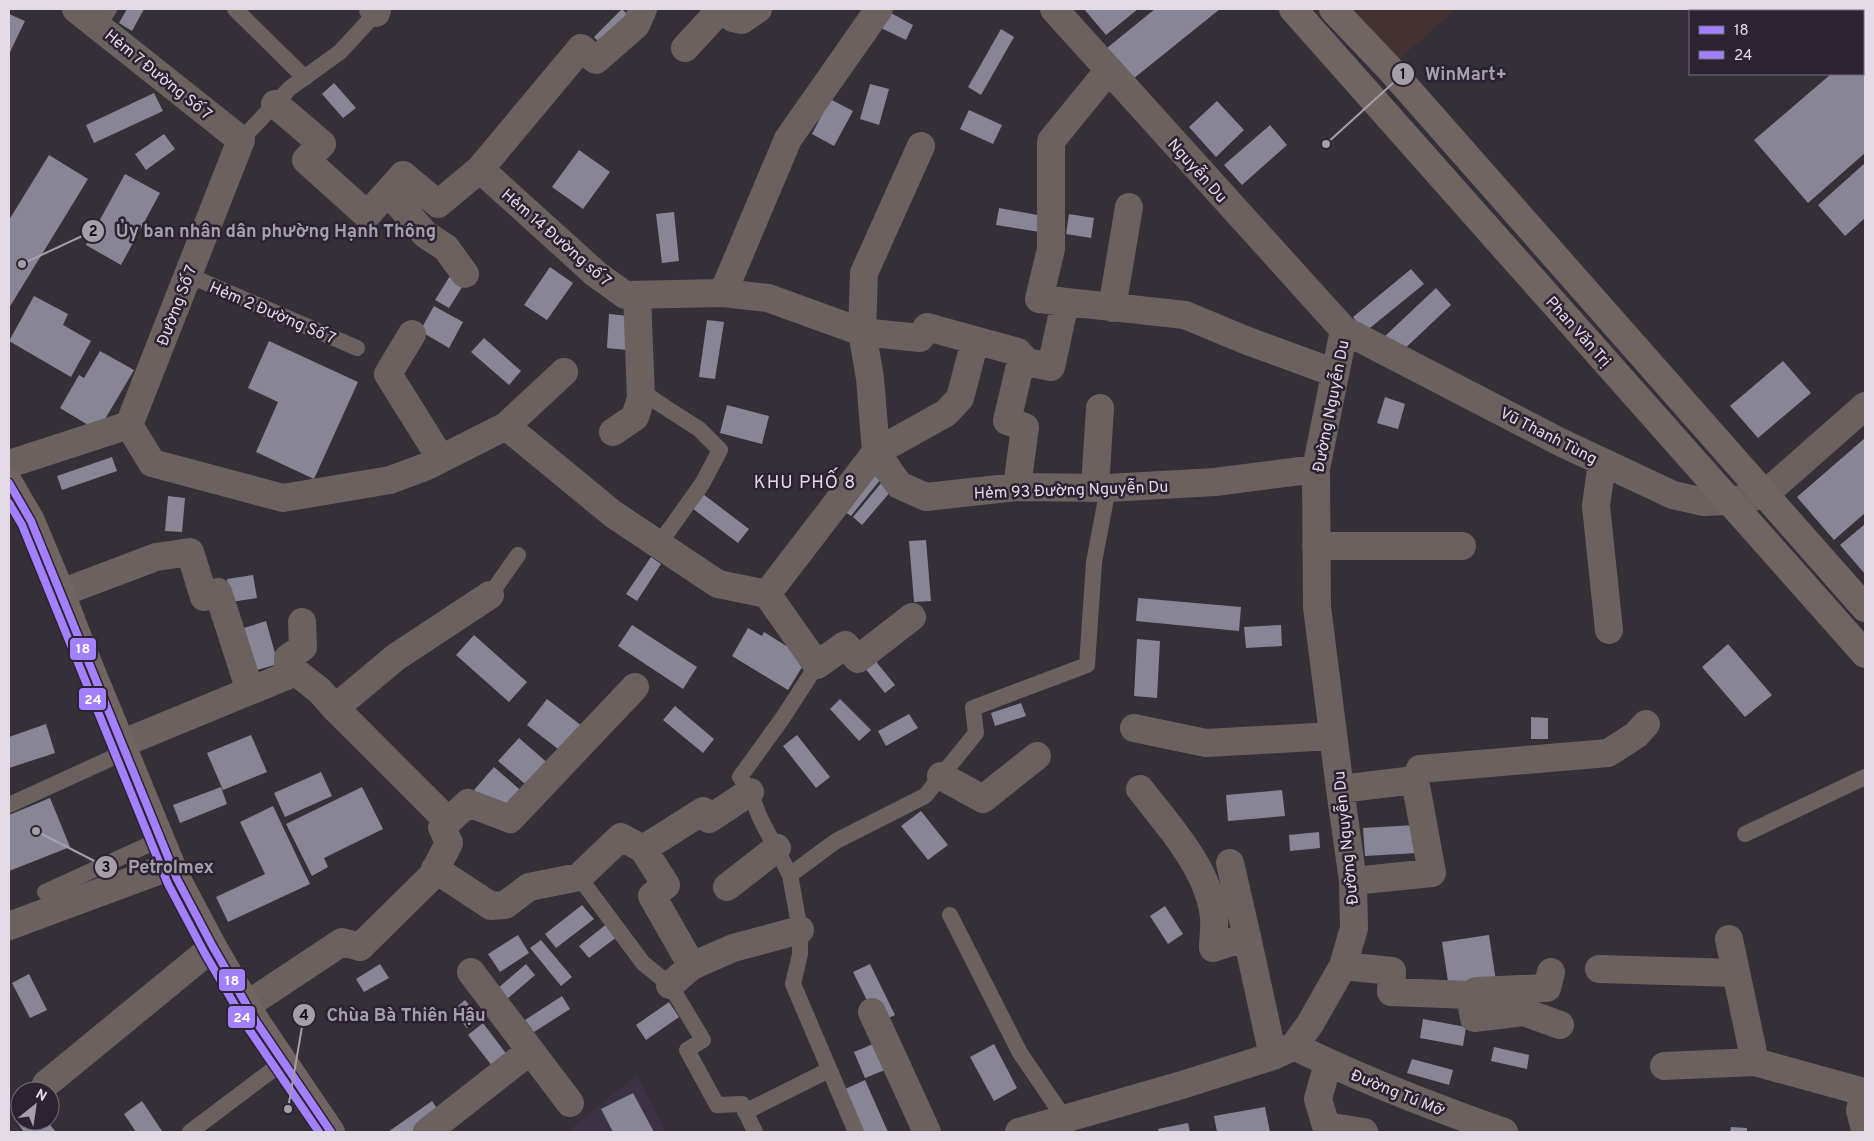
<svg xmlns="http://www.w3.org/2000/svg" width="1874" height="1141" font-family="Overpass,sans-serif">
<style>
.built{fill:#3d3145}
.medical{fill:#443233}
.building{fill:#888597}
.lines{fill:none;stroke-linecap:round;stroke-linejoin:round}
.lane{stroke:#6b615f;stroke-width:16}
.street{stroke:#6b615f;stroke-width:28}
.secondary{stroke:#706560;stroke-width:28}
.bus-1-casing{stroke:#2b2232;stroke-width:11}
.bus-2-casing{stroke:#2b2232;stroke-width:11}
.bus-1{stroke:#a380ff;stroke-width:8}
.bus-2{stroke:#a380ff;stroke-width:8}
.labels{text-anchor:middle;stroke-width:5;stroke-linejoin:round;paint-order:stroke}
.street-label{font-size:16px;fill:#e2dbe6;stroke:#2b2232}
.neighbourhood-label{font-size:18px;letter-spacing:1px;fill:#e2dbe6;stroke:#2b2232}
.leader{fill:none;stroke:#a59fa9;stroke-width:2}
.callout-dot{fill:#a59fa9;stroke:#2b2232;stroke-width:2}
.mark-label{font-size:15px;text-anchor:middle;font-weight:bold;fill:#111}
.callout-label{font-size:18px;text-anchor:middle;font-weight:bold;fill:#a59fa9;stroke:#2b2232;stroke-width:5;stroke-linejoin:round;paint-order:stroke}
.line-badge{stroke:#2b2232;stroke-width:2}
.badge-label{font-size:14px;text-anchor:middle;font-weight:bold;fill:#fff}
</style>
<rect width="100%" height="100%" fill="#352f38"/>
<path class="built" d="M637,1075L666,1132H567Z"/>
<path class="medical" d="M1340,9H1456L1389,68Z"/>
<path class="building" d="M127,9H144L132,31L119,23Z
M622,9L635,22L607,50L594,37Z
M1084,9H1138L1106,35Z
M1155,9H1220L1128,83L1102,52Z
M889,12L913,25L906,40L881,28Z
M9,14L25,21L9,54Z
M1001,29L1014,37L981,95L968,87Z
M1865,44V153L1808,203L1754,140L1831,74H1863V46Z
M334,83L356,108L343,118L322,94Z
M870,84L889,89L879,125L860,119Z
M154,93L163,111L94,143L86,125Z
M830,99L853,111L834,146L812,134Z
M1217,101L1244,130L1216,157L1189,127Z
M969,110L1002,125L993,144L960,129Z
M1270,125L1287,145L1242,185L1224,165Z
M164,134L175,149L146,170L135,154Z
M579,150L610,172L583,209L552,187Z
M49,155L88,179L9,308V220Z
M1865,163V218L1845,236L1818,205Z
M125,174L160,193L121,265L86,245Z
M999,208L1043,216L1040,232L996,225Z
M674,212L679,261L662,263L656,214Z
M1069,214L1094,218L1091,238L1066,234Z
M550,267L573,283L547,320L524,305Z
M1411,269L1424,284L1365,332L1353,317Z
M450,276L464,284L449,308L435,300Z
M1436,288L1451,305L1399,354L1384,337Z
M34,296L68,314L63,325L91,341L71,377L9,341Z
M434,306L463,322L449,348L420,331Z
M609,314L629,316L627,350L607,348Z
M707,320L724,322L715,379L699,377Z
M484,338L521,371L509,385L471,352Z
M269,341L358,382L314,479L256,452L278,402L248,388Z
M100,351L134,370L98,431L60,408L79,375L84,378Z
M1783,361L1811,393L1758,438L1730,406Z
M1385,397L1405,404L1398,429L1377,423Z
M727,405L769,416L762,444L720,433Z
M1865,438V513L1834,540L1797,497Z
M112,457L117,471L62,490L57,476Z
M870,472L880,480L851,516L841,509Z
M882,482L892,490L862,525L853,517Z
M699,491L749,529L738,543L688,505Z
M168,496L185,498L182,532L165,531Z
M1865,524V574L1840,545Z
M926,540L931,601L914,602L909,541Z
M651,557L661,564L637,601L626,594Z
M253,575L257,598L230,602L227,579Z
M1138,598L1241,607L1239,631L1136,621Z
M266,621L278,664L257,670L244,628Z
M632,625L697,667L683,689L618,646Z
M1281,625L1282,646L1246,648L1244,627Z
M748,628L762,636L764,632L807,659L788,690L732,656Z
M474,635L527,682L509,702L456,655Z
M1137,639L1160,641L1157,698L1134,696Z
M1728,644L1772,695L1745,717L1702,667Z
M874,659L895,685L885,693L864,667Z
M547,699L582,726L562,752L527,725Z
M840,699L871,730L859,741L830,709Z
M1021,703L1026,716L995,726L991,713Z
M675,706L714,739L703,753L663,720Z
M909,714L918,728L886,746L878,731Z
M1531,717L1548,718V739H1531Z
M46,724L55,753L9,768V737Z
M251,735L267,772L223,790L207,753Z
M797,735L830,777L816,788L783,746Z
M519,738L550,765L530,788L498,761Z
M494,767L525,794L504,817L474,790Z
M321,772L332,796L285,817L274,793Z
M221,787L227,804L180,823L173,805Z
M362,787L383,829L324,858L328,867L312,876L286,824Z
M1282,790L1285,816L1228,821L1226,795Z
M50,798L70,847L9,871V815Z
M273,806L310,884L228,922L216,897L265,874L240,822Z
M921,811L948,845L928,860L901,826Z
M1415,825L1417,853L1365,856L1363,828Z
M1319,832L1320,848L1290,851L1289,835Z
M582,905L594,919L556,948L545,934Z
M1165,906L1183,934L1168,944L1150,916Z
M608,923L618,936L589,958L579,946Z
M518,935L529,953L500,972L488,954Z
M1489,935L1496,981L1449,988L1442,942Z
M541,940L572,977L561,986L530,948Z
M380,964L389,978L364,992L356,979Z
M526,964L535,975L506,1000L497,989Z
M870,964L895,1015L878,1023L853,972Z
M29,974L47,1010L30,1018L12,983Z
M562,996L570,1009L534,1032L525,1020Z
M465,1000L480,1017L467,1028L452,1011Z
M669,1002L679,1017L646,1040L636,1025Z
M1423,1019L1466,1027L1463,1046L1420,1038Z
M483,1023L511,1060L496,1071L468,1035Z
M878,1042L890,1068L865,1078L854,1052Z
M994,1044L1017,1088L994,1101L970,1057Z
M1494,1047L1529,1055L1527,1069L1491,1061Z
M1412,1059L1453,1070L1449,1085L1407,1073Z
M865,1080L888,1132H863L843,1090Z
M633,1093L654,1132H613L601,1109Z
M142,1101L162,1131L160,1132H136L124,1114Z
M432,1101L443,1117L421,1132H388Z
M1265,1107L1270,1132H1217L1214,1116Z
M20,1118V1121H47L56,1132H24L16,1121Z
M1188,1123L1190,1132H1159L1158,1129Z
M1731,1127L1747,1128V1132H1730Z"/>
<g class="lines">
<path class="lane" d="M235,9L305,78
M98,25L109,9
M241,140L290,88L340,52L376,13L383,11
M188,275L357,348
M640,389L657,402L699,429L720,450L702,484L659,544
M490,595L518,555
M817,665L782,719L740,777L750,792L760,818L790,875L800,930V954L793,984L856,1132
M9,805L125,752
M1745,834L1865,777
M790,875L836,841L925,796L976,733L973,708L1087,665L1094,562L1108,488
M579,877L643,963L670,985L703,1040L687,1050L717,1105L742,1104L755,1132
M45,892L161,839
M950,915L1020,1053L1065,1119
M745,1112L829,1070
M190,1132L283,1062"/>
<path class="street" d="M373,9L376,13
M723,9L733,18L742,20L758,9
M1054,9L1344,330L1560,442L1673,495L1704,502L1729,501L1764,495L1865,406
M685,48L721,9
M1108,71L1051,141V249L1039,299L1185,315L1245,340L1335,373
M275,104L322,144L306,160L367,215L403,175L438,204L480,169L596,274L625,295L723,293L768,298L862,332L920,338L927,327L1018,352L1027,362L1051,367L1065,303
M921,146L864,273L862,332L870,378L876,452L899,485L926,497L1017,487L1108,488L1215,482L1316,469
M480,169L581,48L596,60L636,25L643,9
M388,192L425,234L446,248L465,274
M723,293L788,139L879,9
M1112,308L1129,207
M412,334L388,374L441,459
M129,425L152,463L283,498L390,480L425,467L506,426L613,514L718,584L767,594
M506,426L564,372
M613,432L635,417L641,398L637,295
M1602,462L1596,506L1609,630
M9,464L129,425L241,140L76,9
M1017,487L1025,427L1007,421L1022,357
M1095,488L1100,408
M1316,546H1462
M61,593L156,557L190,552L204,597L218,592L250,691
M912,617L858,659L845,645L817,665L767,594L876,452L946,413L960,398L975,341
M288,675V658L303,647L302,622
M335,708L448,821
M1134,728L1206,743L1333,736
M121,744L296,672L320,691L335,708L396,657L490,595
M941,776L983,799L1037,756
M1140,789C1168,825 1209,869 1214,917C1215,927 1213,938 1213,948L1247,937L1273,1056
M1340,789L1415,780L1420,769L1608,753L1636,735L1646,724
M643,849L666,885L652,896L692,966L670,985
M1230,863L1247,937
M435,869L491,906L505,905L529,887L579,877L621,837L643,849L703,811L709,819L750,792
M1353,881L1432,873L1415,780
M727,887L777,848
M9,926L171,866
M1729,939L1755,1062L1864,1092L1860,1110L1865,1130
M692,966L733,948L800,930
M1343,966L1392,971L1391,992L1470,995L1474,1018L1524,1012L1560,1025
M1599,969L1736,973
M471,972L570,1103
M1470,995L1476,991L1547,988L1551,972
M247,1005L342,942L360,947L432,876L449,843L442,827L468,803L510,819L635,687
M872,1012L927,1132
M1294,1046C1362,1080 1433,1107 1504,1132
M1328,1063L1318,1099L1326,1126L1364,1132
M1664,1066L1755,1062
M46,1084L213,947
M427,1132L530,1051
M1019,1132L1182,1085L1273,1056L1294,1046L1310,1024L1343,966L1354,928L1353,881L1340,789L1317,607L1316,469L1344,330"/>
<path class="secondary" d="M1293,9L1865,654
M1333,9L1389,68L1865,608
M9,483L31,521L61,593L83,651L177,879L213,947L257,1023L331,1132"/>
<defs>
<path id="bus-1" d="M9,483L31,521L177,879L213,947L257,1023L331,1132"/>
<path id="bus-2" d="M9,503L22,525L168,884L204,952L248,1028L319,1132"/>
</defs>
<use href="#bus-1" class="bus-1-casing"/>
<use href="#bus-2" class="bus-2-casing"/>
<use href="#bus-1" class="bus-1"/>
<use href="#bus-2" class="bus-2"/>
</g>
<g class="labels">
<g class="street-label">
<text transform="translate(159 74) rotate(39)" y="6">Hẻm 7 Đường Số 7</text>
<text transform="translate(1198 170) rotate(48)" y="6">Nguyễn Du</text>
<text transform="translate(557 237) rotate(41)" y="6">Hẻm 14 Đường số 7</text>
<text transform="translate(176 305) rotate(-69)" y="6">Đường Số 7</text>
<text transform="translate(273 312) rotate(23)" y="6">Hẻm 2 Đường Số 7</text>
<text transform="translate(1579 331) rotate(48)" y="6">Phan Văn Trị</text>
<text transform="translate(1330 406) rotate(-79)" y="6">Đường Nguyễn Du</text>
<text transform="translate(1549 435) rotate(27)" y="6">Vũ Thanh Tùng</text>
<text transform="translate(1071 489) rotate(-2)" y="6">Hẻm 93 Đường Nguyễn Du</text>
<text transform="translate(1345 838) rotate(-96)" y="6">Đường Nguyễn Du</text>
<text transform="translate(1398 1092) rotate(22)" y="6">Đường Tú Mỡ</text>
</g>
<g class="neighbourhood-label">
<text x="805" y="488">KHU PHỐ 8</text>
</g>
</g>
<path class="leader" d="M1326 144L1403 74M22 264L93 231M36 831L106 867M288 1109L304 1015"/>
<g class="callout-dot">
<circle cx="1326" cy="144" r="5"/>
<circle cx="22" cy="264" r="5"/>
<circle cx="36" cy="831" r="5"/>
<circle cx="288" cy="1109" r="5"/>
<circle cx="1403" cy="74" r="12"/>
<circle cx="93" cy="231" r="12"/>
<circle cx="106" cy="867" r="12"/>
<circle cx="304" cy="1015" r="12"/>
</g>
<g class="mark-label">
<text x="1403" y="79">1</text>
<text x="93" y="236">2</text>
<text x="106" y="872">3</text>
<text x="304" y="1020">4</text>
</g>
<g class="callout-label">
<text x="1466" y="80">WinMart+</text>
<text x="276" y="237">Ủy ban nhân dân phường Hạnh Thông</text>
<text x="171" y="873">Petrolmex</text>
<text x="406" y="1021">Chùa Bà Thiên Hậu</text>
</g>
<g class="line-badge">
<rect x="69" y="637" width="28" height="24" rx="5" fill="#a380ff"/>
<rect x="78" y="687" width="29" height="24" rx="5" fill="#a380ff"/>
<rect x="218" y="968" width="28" height="24" rx="5" fill="#a380ff"/>
<rect x="227" y="1005" width="29" height="24" rx="5" fill="#a380ff"/>
</g>
<g class="badge-label">
<text x="83" y="653">18</text>
<text x="93" y="704">24</text>
<text x="232" y="985">18</text>
<text x="242" y="1022">24</text>
</g>
<rect width="1874" height="1141" fill="none" stroke="#e2dbe6" stroke-width="20"/>
<rect x="1689" y="10" width="175" height="65" fill="#2b2232" stroke="#746c7a"/>
<rect x="1699" y="26" width="25" height="8" fill="#a380ff" stroke="#746c7a"/>
<text x="1734" y="35" font-size="15" fill="#e2dbe6">18</text>
<rect x="1699" y="51" width="25" height="8" fill="#a380ff" stroke="#746c7a"/>
<text x="1734" y="60" font-size="15" fill="#e2dbe6">24</text>
<g transform="translate(35 1106) rotate(30)"><circle r="24" fill="#2b2232" stroke="#746c7a"/>
<path d="M0-4L9 19L0 12L-9 19Z" fill="#a59fa9"/>
<text y="-8" font-size="14" font-weight="bold" text-anchor="middle" fill="#e2dbe6">N</text>
</g>
</svg>
